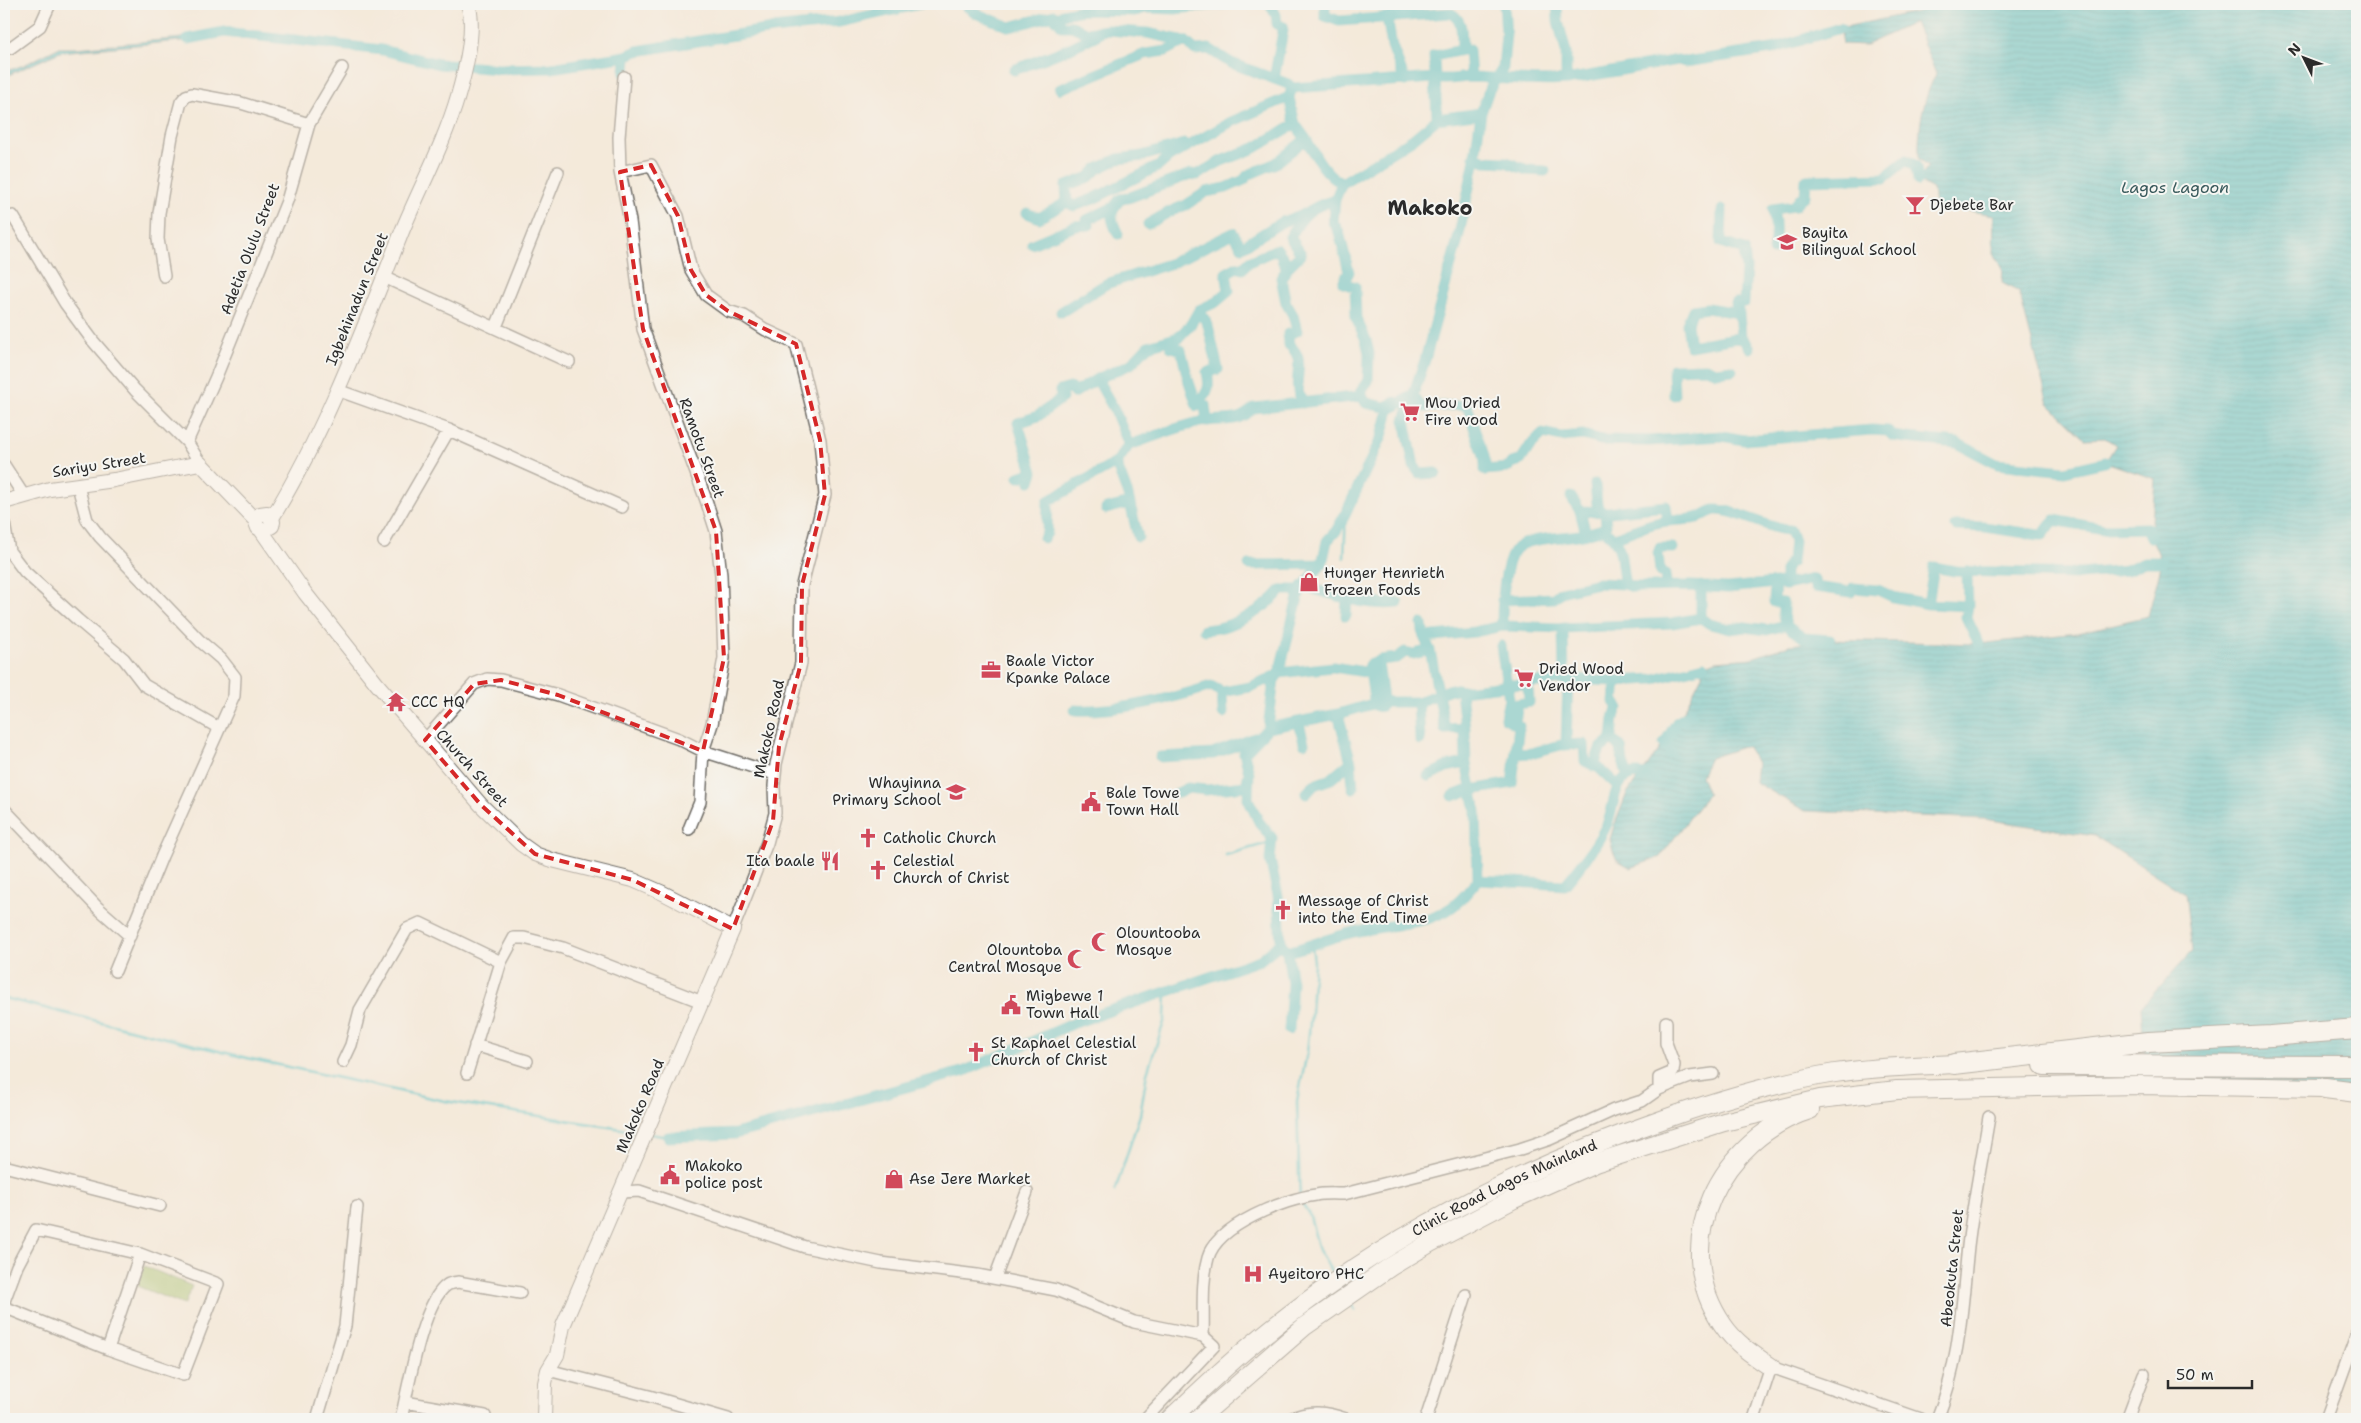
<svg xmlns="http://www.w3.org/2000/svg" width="2361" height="1423" font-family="'Shantell Sans',sans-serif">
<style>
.grass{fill:#9fbf68;stroke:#65754a}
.water{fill:url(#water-rules);stroke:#3e7679}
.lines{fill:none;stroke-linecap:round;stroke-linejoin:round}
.stream{stroke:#52c1c7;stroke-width:3}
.canal{stroke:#52c1c7;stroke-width:11}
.river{stroke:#52c1c7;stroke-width:20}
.minor-casing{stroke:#716e68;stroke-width:14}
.tertiary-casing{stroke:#716e68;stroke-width:16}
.primary-casing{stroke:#716e68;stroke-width:20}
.motorway-casing{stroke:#716e68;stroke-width:22}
.minor{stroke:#fff;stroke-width:11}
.tertiary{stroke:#fff;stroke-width:14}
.primary{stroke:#fff;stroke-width:18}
.motorway{stroke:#fff;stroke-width:20}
.marked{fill:none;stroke:#d62828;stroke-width:4;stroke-dasharray:10 6;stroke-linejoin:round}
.labels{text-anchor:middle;stroke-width:4;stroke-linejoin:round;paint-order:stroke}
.poi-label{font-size:15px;fill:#2b2b2b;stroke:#f6f6f2;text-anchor:start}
.street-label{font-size:15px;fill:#2b2b2b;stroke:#f6f6f2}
.water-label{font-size:16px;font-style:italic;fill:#37585a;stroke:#f6f6f2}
.district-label{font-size:20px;font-weight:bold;fill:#2b2b2b;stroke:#f6f6f2}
</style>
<defs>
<pattern id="water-rules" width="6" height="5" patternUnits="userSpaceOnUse" patternTransform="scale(1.25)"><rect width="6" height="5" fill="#52c1c7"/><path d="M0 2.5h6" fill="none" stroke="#449da2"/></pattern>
</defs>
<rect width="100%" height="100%" fill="#f6f6f2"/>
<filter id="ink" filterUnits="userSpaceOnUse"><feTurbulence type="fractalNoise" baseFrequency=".02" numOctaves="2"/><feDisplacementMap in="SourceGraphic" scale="10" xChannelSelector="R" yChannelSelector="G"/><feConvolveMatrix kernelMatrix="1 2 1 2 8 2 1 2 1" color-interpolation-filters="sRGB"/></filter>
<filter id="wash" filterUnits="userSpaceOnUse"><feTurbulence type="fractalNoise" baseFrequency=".0096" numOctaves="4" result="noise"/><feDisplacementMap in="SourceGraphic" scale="20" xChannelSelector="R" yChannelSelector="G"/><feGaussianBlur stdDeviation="1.12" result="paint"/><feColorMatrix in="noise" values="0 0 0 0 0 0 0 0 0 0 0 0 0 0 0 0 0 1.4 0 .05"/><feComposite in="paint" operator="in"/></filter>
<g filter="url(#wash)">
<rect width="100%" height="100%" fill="#f4eada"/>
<path class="grass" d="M144,1266L192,1286L184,1305L137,1286Z"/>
<path class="water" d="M1939,4H2357V1099L2147,1088L2141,1007L2192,951L2185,894L2095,836L1984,819L1805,811L1755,782L1757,763L1746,746L1710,758L1701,776L1708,794L1660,857L1631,868L1617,860L1613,851L1610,839L1614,826L1627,793L1674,730L1703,673L1704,666L1716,661L1752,658L1790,645L1830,640L1979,644L2077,633L2148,616L2162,562L2151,537L2155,479L2105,462L2116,445L2105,438L2085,439L2048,403L2019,292L2002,283L2003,269L1993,254L1994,215L1964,210L1935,208L1933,189L1918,181L1928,166L1919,159C1918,130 1922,100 1936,74L1915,22L1866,45L1843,44L1840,28L1940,7Z
M203,36V39L60,52L4,77V72L24,65L58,48H76Z"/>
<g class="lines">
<path class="stream" d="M1344,558L1346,513
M1226,855L1272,842
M1312,946L1314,962L1311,1014L1307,1053L1297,1101L1300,1200L1310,1216L1319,1250L1334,1276
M4,998L247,1058L445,1101L641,1132
M650,1134L668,1137
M1115,1191L1140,1115L1147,1073L1165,1019L1166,990
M1350,1302L1355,1310"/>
<path class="canal" d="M964,4L975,13L1010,27L1054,15L1062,26H1072L1087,33L1107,30L1147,33L1185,41L1195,50L1209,49L1231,63L1288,84L1292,88L1434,78C1449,81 1459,77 1473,77C1504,78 1536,83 1566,80L1678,60L1685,62L1772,49L1840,28
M1270,4L1276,15L1277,24L1282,26L1283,31L1274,79
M1325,4V16L1339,21L1450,13C1465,20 1461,37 1462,50H1469L1471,77
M1392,4V18L1388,23L1392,46L1405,81
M1557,4L1558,21L1566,52V80
M1056,20L1063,14L1082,10L1136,11L1145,8L1175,9L1223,4
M188,39L224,32L382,50L439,64L498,69L552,68L626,56L637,51L772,29L840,22L921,4
M1014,70L1068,49L1099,34
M625,73L626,56
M1060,89L1145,54L1166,51L1185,41
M1437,119L1434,56L1462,50
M1306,139C1316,156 1324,174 1342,183
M1474,156L1485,161L1506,162L1527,170L1545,171
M1335,200L1333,222L1339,232L1349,272L1343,283L1355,287L1356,318L1366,340L1369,353L1368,381L1362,389V396
M1067,202L1066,186L1089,177L1097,169L1118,159L1142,156L1184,144
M1722,210L1721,242L1744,250L1746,269L1744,302L1735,303L1739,313L1707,308L1693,310L1687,324L1690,346L1741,337L1750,348
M1027,213L1039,218L1067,202L1074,206L1093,199L1159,166L1169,157L1231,122L1289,97L1292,88
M1148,224L1171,211L1186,205L1206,192L1226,188L1244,180L1248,175L1276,163L1306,139L1295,124
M1118,234C1110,218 1109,213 1120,199L1128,198L1191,174L1197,175L1221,161L1255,148L1295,124L1289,97
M1032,244L1075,226L1089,225L1087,220L1112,208
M1773,250C1777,236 1776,223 1773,209L1795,206L1799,199L1805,196L1806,180L1884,178L1906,160L1916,166L1918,181
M1282,260L1287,269L1281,278L1286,303L1293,315L1297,331L1288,334L1289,345C1310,362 1288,380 1303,403
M1199,310L1208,325L1218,369L1207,373C1210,385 1209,393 1199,400L1205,405L1207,421
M1061,312L1106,284L1172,263L1233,233L1242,247L1280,223L1303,214
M1739,313L1741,337
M1179,337L1171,347L1181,350L1188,379L1197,406L1199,405
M1097,379L1115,411L1129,445C1151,438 1186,423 1207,421C1228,418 1236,424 1254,408L1362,396L1366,403L1385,407L1395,402
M1413,395L1421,407L1466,405C1471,413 1472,422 1475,431C1480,447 1486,453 1485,470L1507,468L1512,463L1521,460L1530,446L1543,433L1561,437L1583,435L1601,440L1649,441L1722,436L1744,440L1872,430L1888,431L1893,436L1907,438L1957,443L1997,464L2065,471L2105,462
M1413,395L1405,420L1414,466L1420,474L1436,473
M1674,395L1673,369L1706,368L1716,372L1732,370
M1116,463L1128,495L1138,537
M1019,477L1033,472
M1030,481L1033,472L1018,423L1038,416L1062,398L1060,391L1070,388L1074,393L1097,379L1131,364L1148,346L1179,337L1191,324L1199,310L1216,302L1229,291L1226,273L1237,267L1242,269L1249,262L1277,249L1289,266L1301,254L1290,237C1303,215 1309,207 1335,200L1342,183L1413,139L1437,119L1481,113
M1595,484L1597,504L1599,510L1605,514L1606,525L1603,529C1626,546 1619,559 1625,584
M1571,497L1580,511L1586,534
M1106,509L1130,503
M1580,511L1609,512L1666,506L1668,521
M1956,526L1984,527L2039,535H2043L2054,520L2104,529L2147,528L2151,537
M1044,538L1047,533L1048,501L1116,463L1129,445
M1615,538C1631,531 1650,523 1667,521C1677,520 1687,520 1697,518C1703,516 1709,511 1715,510C1737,509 1769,530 1790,530L1794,541L1792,562L1789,563L1785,571V585
M1249,565L1322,564
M1967,571L1968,606L1966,617L1979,644
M1775,583L1774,602L1783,603V616L1787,626
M1302,586C1334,594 1363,607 1398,603
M1665,586L1666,574L1660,572L1658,553L1660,548H1673
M1701,586V618
M1502,600L1554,598L1561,592L1598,583L1625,584L1633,587L1691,586L1728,588L1775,583L1785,585L1814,579L1815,587L1851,592L1853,588L1878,590L1893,597L1928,604L1968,606
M1928,604L1934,567L1955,571L2080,574L2127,570L2144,562H2162
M1346,616L1347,598
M1502,626C1502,607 1503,561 1517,548C1528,537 1568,538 1584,534C1590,533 1596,531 1603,529
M1563,628L1564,679
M1204,630C1231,629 1265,610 1281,590H1300
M1424,637L1474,632L1502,626L1563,628L1672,623L1701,618L1710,624L1730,629L1745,627L1767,630L1785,625L1804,638L1830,640
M1430,650L1445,729L1465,728
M1279,673L1333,667L1365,672L1374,667L1380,660L1397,658L1405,652L1414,654L1430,650L1424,637L1422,624
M1616,681L1614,702L1618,707C1611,718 1615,728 1611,740L1621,747L1623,763L1628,776
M1461,691L1465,728L1466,763L1476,811L1478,880
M1222,692L1223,713
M1418,702L1420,740
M1075,710C1115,712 1172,699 1211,686L1222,692L1250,687L1279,674
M1299,723L1304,743
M1515,723L1518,704L1529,702L1528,683
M1268,728L1338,714L1379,702H1418L1451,689L1461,691L1564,679L1616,681L1654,679L1704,666
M1566,745L1568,679
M1670,751L1664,744L1677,722L1692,714
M1517,754L1531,753L1561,745L1584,744L1585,761L1599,768L1618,786
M1160,757L1213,754L1255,738
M1351,762L1353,788
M1594,766L1600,749L1611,740
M1428,776L1446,767L1466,763
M1178,793L1188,788L1206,790L1246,786L1248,777
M1306,794L1314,785L1331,779L1351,762L1338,714
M1453,796L1466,791L1512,783L1519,726L1505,718L1509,699L1501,646
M1281,943L1278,895L1270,860L1272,838L1259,822L1248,799L1249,773L1244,753L1268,728L1274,680L1279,673L1300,590L1322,564L1327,541L1336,531L1345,515L1382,436L1389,410L1413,395L1425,360L1458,239L1474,164L1481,113L1489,90L1503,68L1506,34L1504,4
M1287,952L1292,982L1289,1030
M668,1137L735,1134L965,1071L1077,1022L1260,960L1281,943L1287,952C1308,947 1326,939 1346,934C1378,925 1415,927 1444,912C1458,905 1468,891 1478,880L1565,885C1581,866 1597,846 1607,824C1614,810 1612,789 1625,778C1634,771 1646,775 1654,779"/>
<path class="river" d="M1374,667L1379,702"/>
</g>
</g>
<g filter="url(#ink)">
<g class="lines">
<defs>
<path id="minor" d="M10,48L40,26L50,4
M624,77L619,137L620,172L630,221L643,329L706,500L716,531L721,575L724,658L712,724L703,751L700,802L689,829
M620,172L651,165L678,216L691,270L706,295L728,311L744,316L766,330L796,344L820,440L825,495L802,585L801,663L776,764L774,786L775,813L767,843L733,929
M4,218L13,216L65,303L93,341L135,390L187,442L200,463
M164,276L158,239L159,213L172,136L181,102L186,96L192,94L241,103L309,124
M384,277L569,362
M496,327L558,172
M337,390L449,430L622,507
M187,442L216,377L287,201L309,124L342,68
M4,465L24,496
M78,486L87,520L100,537L200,641L221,659L235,677L234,696L162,856L115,971
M4,523L9,551L25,572L78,620L124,659L144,685L219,728
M384,542L449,430
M425,740L474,684L487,679L501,680L558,695L679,739L703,751L775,774
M4,809L98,908L130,936
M475,1045L527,1061
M343,1062L351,1045L360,1010L407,929L420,923L501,962
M467,1073L501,962L514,938H524L563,948L702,1002
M1659,1089V1078L1673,1072L1674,1065L1666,1043V1022
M4,1166L160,1206
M622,1192L639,1191L805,1247L881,1263L977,1275L1056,1290L1134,1322L1203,1336L1214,1346L1145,1419
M995,1278L1027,1192
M4,1301L17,1266L36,1230L140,1254L218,1284L183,1375L108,1349L4,1307
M1203,1336C1204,1311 1201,1282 1208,1258C1217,1225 1285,1199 1316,1195C1325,1193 1335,1194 1344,1194L1520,1149L1550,1139L1614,1110L1642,1101L1659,1089L1690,1077L1713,1074
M108,1349L140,1254
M548,1370L649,1396L728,1419
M405,1402L485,1416
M4,1418L6,1419
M317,1419L345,1326L357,1207
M401,1419C408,1390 422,1302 447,1285C450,1283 454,1283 458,1282L520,1293
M1290,1419C1309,1410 1326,1412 1346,1419
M1426,1419L1466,1295
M1754,1419L1771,1367L1921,1419
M1937,1419C1960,1363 1962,1305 1968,1246C1973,1203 1982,1160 1989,1117
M2127,1419L2144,1374
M2326,1419L2357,1333"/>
<path id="tertiary" d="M4,502L50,489L114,480L200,463L255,520L258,528L265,530L272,526L273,522L267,513L260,514L255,520
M272,518C327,428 364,327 403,229C421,186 445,141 458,96C465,72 476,28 468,4
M261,530L305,593L377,684L481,805L521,844L535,854L552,860L633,880L663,893L733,929L563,1326L557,1355L548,1370L545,1383L544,1419"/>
<g id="primary">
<path d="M1771,1367C1753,1355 1735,1343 1723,1325C1666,1243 1722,1137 1810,1110"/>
<path id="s1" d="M1170,1419C1198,1393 1225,1366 1255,1342C1373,1244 1512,1172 1656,1122C1714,1101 1775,1083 1835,1073C1875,1067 1915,1066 1954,1064"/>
<path d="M1198,1419L1305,1326L1390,1267L1430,1243L1514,1199L1595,1163L1724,1122L1820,1099L1897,1090L2137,1085L2325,1088"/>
</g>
<path id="motorway" d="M1954,1064L2148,1042L2271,1036L2357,1029
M2044,1065L2357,1066
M2325,1088L2357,1092"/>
</defs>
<use href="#minor" class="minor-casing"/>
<use href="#tertiary" class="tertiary-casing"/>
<use href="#primary" class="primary-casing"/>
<use href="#motorway" class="motorway-casing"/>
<use href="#minor" class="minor"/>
<use href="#tertiary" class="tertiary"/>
<use href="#primary" class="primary"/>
<use href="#motorway" class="motorway"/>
</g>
</g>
<path d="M0 0H2361V1423H0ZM651,165L678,216L691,270L706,295L728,311L796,344L820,440L825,495L802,585L801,663L779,746L773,821L733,929L633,880L535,854L481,805L425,740L474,684L501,680L558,695L703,751L724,658L716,531L643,329L620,172Z" fill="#f4eada" fill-opacity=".55" fill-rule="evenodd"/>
<path class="marked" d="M651,165L678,216L691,270L706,295L728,311L796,344L820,440L825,495L802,585L801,663L779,746L773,821L733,929L633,880L535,854L481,805L425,740L474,684L501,680L558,695L703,751L724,658L716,531L643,329L620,172Z"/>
<defs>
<symbol id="bar-bare" viewBox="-9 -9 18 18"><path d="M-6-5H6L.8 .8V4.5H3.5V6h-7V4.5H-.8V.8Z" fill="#d1495b" stroke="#f6f6f2" stroke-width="2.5" paint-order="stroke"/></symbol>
<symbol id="school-bare" viewBox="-9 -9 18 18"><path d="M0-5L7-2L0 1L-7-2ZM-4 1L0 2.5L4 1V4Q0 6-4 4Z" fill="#d1495b" stroke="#f6f6f2" stroke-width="2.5" paint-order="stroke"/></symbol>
<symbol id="supermarket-bare" viewBox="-9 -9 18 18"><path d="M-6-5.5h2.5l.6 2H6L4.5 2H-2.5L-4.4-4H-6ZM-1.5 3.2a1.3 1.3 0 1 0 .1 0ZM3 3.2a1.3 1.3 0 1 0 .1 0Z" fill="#d1495b" stroke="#f6f6f2" stroke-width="2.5" paint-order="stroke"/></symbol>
<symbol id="shop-bare" viewBox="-9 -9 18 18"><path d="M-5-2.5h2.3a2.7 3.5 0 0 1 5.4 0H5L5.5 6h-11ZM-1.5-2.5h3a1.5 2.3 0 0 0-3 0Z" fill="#d1495b" stroke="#f6f6f2" stroke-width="2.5" paint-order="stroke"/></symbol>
<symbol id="office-bare" viewBox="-9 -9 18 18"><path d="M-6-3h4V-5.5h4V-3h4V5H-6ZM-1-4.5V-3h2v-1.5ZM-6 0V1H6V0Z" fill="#d1495b" stroke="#f6f6f2" stroke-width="2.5" paint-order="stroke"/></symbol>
<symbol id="temple-bare" viewBox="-9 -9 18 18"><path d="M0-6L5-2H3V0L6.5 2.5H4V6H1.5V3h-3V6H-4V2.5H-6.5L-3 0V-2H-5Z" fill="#d1495b" stroke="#f6f6f2" stroke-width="2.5" paint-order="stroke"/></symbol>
<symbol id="civic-bare" viewBox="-9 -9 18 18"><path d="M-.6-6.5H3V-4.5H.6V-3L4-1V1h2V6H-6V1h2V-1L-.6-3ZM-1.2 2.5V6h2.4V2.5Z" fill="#d1495b" stroke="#f6f6f2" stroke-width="2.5" paint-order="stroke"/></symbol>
<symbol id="church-bare" viewBox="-9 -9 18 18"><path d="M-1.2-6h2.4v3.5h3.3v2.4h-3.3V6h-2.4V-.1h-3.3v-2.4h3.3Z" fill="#d1495b" stroke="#f6f6f2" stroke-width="2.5" paint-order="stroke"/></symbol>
<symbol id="restaurant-bare" viewBox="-9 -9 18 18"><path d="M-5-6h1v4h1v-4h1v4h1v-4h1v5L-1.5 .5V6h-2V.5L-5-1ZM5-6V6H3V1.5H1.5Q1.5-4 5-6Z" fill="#d1495b" stroke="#f6f6f2" stroke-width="2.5" paint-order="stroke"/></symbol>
<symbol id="mosque-bare" viewBox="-9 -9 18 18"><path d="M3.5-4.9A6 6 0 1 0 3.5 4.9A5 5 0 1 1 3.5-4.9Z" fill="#d1495b" stroke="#f6f6f2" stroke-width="2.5" paint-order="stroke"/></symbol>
<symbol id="hospital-bare" viewBox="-9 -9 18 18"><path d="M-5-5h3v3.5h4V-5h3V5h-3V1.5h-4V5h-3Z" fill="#d1495b" stroke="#f6f6f2" stroke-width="2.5" paint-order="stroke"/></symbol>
</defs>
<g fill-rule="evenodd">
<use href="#bar-bare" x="1901" y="191" width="28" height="28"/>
<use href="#school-bare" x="1773" y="228" width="28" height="28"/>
<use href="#supermarket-bare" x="1396" y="398" width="28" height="28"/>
<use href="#shop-bare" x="1295" y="568" width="28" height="28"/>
<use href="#office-bare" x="977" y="656" width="28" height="28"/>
<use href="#supermarket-bare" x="1510" y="664" width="28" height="28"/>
<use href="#temple-bare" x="382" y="688" width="28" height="28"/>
<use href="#school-bare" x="942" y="778" width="28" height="28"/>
<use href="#civic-bare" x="1077" y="788" width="28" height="28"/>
<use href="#church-bare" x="854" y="824" width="28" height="28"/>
<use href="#restaurant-bare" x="816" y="847" width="28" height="28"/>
<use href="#church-bare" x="864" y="856" width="28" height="28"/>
<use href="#church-bare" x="1269" y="896" width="28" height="28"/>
<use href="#mosque-bare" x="1087" y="928" width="28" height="28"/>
<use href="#mosque-bare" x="1063" y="945" width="28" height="28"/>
<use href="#civic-bare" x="997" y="991" width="28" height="28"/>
<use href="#church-bare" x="962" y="1038" width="28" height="28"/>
<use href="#civic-bare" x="656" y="1161" width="28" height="28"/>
<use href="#shop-bare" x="880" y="1165" width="28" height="28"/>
<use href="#hospital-bare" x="1239" y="1260" width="28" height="28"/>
</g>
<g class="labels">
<g class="poi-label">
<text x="1930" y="210">Djebete Bar</text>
<text x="1802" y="238">Bayita<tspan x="1802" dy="17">Bilingual School</tspan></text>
<text x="1425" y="408">Mou Dried<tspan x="1425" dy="17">Fire wood</tspan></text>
<text x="1324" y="578">Hunger Henrieth<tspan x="1324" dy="17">Frozen Foods</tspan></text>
<text x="1006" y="666">Baale Victor<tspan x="1006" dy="17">Kpanke Palace</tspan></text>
<text x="1539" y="674">Dried Wood<tspan x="1539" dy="17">Vendor</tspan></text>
<text x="411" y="707">CCC HQ</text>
<text x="941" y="788" text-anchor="end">Whayinna<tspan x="941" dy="17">Primary School</tspan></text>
<text x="1106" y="798">Bale Towe<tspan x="1106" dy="17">Town Hall</tspan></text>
<text x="883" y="843">Catholic Church</text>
<text x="815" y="866" text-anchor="end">Ita baale</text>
<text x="893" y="866">Celestial<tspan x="893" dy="17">Church of Christ</tspan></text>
<text x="1298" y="906">Message of Christ<tspan x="1298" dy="17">into the End Time</tspan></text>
<text x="1116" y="938">Olountooba<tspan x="1116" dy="17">Mosque</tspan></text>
<text x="1062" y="955" text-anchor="end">Olountoba<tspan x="1062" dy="17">Central Mosque</tspan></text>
<text x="1026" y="1001">Migbewe 1<tspan x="1026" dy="17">Town Hall</tspan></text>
<text x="991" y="1048">St Raphael Celestial<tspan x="991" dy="17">Church of Christ</tspan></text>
<text x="685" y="1171">Makoko<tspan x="685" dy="17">police post</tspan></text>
<text x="909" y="1184">Ase Jere Market</text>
<text x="1268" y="1279">Ayeitoro PHC</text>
</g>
<g class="street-label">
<text transform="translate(250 249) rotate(-69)" y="5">Adetia Olulu Street</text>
<text transform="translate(357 299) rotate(-68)" y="5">Igbehinadun Street</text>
<text transform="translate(702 448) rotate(70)" y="5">Ramotu Street</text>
<text transform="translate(99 465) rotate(-9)" y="5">Sariyu Street</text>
<text transform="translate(769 729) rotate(-78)" y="5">Makoko Road</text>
<text transform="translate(472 768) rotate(48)" y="5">Church Street</text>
<text transform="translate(640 1106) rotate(-67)" y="5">Makoko Road</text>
<text dy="5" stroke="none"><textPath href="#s1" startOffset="409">Clinic Road Lagos Mainland</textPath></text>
<text transform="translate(1952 1268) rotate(-84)" y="5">Abeokuta Street</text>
</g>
<g class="water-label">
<text x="2175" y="193">Lagos Lagoon</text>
</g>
<g class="district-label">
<text x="1430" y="215">Makoko</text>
</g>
</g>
<rect width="2361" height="1423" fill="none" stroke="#f6f6f2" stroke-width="20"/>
<g transform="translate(2304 58) rotate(312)" stroke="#f6f6f2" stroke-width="4" paint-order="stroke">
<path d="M0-4L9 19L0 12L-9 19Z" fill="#2b2b2b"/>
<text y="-8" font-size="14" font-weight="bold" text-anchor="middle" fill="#2b2b2b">N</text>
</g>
<path d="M2168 1380v8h84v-8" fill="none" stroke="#2b2b2b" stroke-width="2.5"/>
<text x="2176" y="1380" font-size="15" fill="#2b2b2b" stroke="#f6f6f2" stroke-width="4" paint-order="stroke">50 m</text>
</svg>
